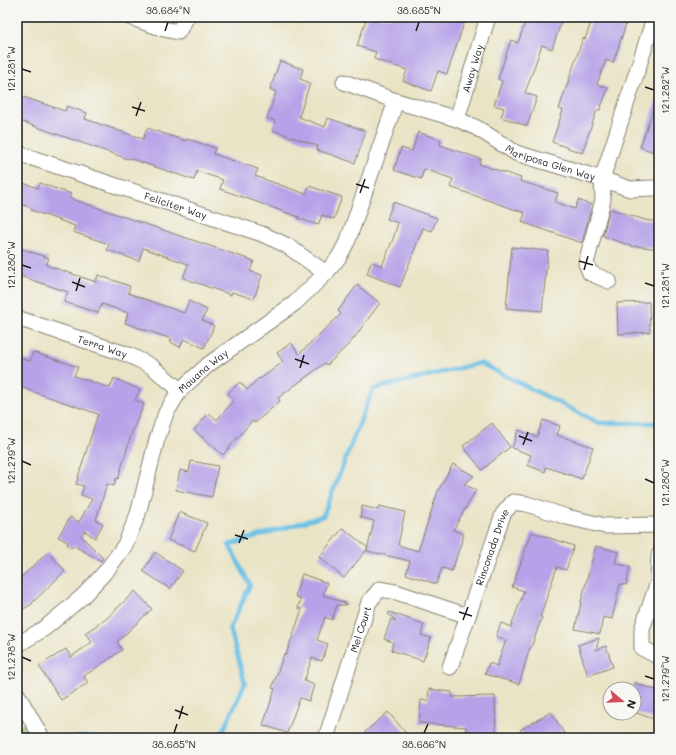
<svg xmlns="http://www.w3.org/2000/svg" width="676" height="755" font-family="Mali,sans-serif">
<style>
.green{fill:#9bcf80;stroke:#5c764e}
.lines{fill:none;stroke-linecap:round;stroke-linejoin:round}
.stream{stroke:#67bfe5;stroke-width:4.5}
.building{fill:#b6a2e8}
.minor-casing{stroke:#838071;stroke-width:17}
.minor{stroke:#fff;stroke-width:15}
.ticks{fill:none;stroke:#1c1c1c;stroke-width:1.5}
.labels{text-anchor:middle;stroke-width:3;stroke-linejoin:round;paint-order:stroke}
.street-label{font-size:10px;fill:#1c1c1c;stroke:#f6f6f2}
.neatline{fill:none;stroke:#1c1c1c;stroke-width:1.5}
.ticks-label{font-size:10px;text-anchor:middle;fill:#1c1c1c}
</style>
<rect width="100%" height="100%" fill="#f6f6f2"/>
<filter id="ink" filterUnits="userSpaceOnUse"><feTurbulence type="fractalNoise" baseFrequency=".025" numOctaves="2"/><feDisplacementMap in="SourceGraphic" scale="8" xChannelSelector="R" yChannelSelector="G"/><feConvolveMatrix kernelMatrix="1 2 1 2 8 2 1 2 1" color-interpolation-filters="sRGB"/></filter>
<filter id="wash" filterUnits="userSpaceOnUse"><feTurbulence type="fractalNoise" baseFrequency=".012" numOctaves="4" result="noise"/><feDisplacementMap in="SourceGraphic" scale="16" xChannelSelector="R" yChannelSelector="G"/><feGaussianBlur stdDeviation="0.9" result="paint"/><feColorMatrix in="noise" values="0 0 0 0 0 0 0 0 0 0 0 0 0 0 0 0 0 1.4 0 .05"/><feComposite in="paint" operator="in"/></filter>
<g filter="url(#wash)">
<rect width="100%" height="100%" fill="#eae4c6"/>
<path class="green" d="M31,719L42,738H17V729Z"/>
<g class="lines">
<path class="stream" d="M76,738L81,737L95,738
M220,738L245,683L230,628L250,585L229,545L323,516L373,389L480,363L599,423H659"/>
</g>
<g id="blocks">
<path class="building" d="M367,17H466L447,74L438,71L431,91L403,81L407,70L374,59L376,52L357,46Z
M527,17H563L552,49L542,45L525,93L537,97L527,126L501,117L504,108L494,105L502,81L498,79L511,40L518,43Z
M593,17H622L620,22L626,24L613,63L606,60L597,84L608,88L600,110H597L582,153L552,142L563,110L559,109L583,38L585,39Z
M280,61L303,69L300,79L310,83L299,117L325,127L328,118L366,131L355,163L317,150L318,146L272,130L275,121L267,118L276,92L270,89Z
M17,95L65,111L67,106L87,113L85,119L143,139L147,128L186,141L187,139L215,148L213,154L258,169L255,176L306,194L309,186L342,197L334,219L322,215L318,225L298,218L299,217L220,189L223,180L197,171L194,180L129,158L128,159L88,145L17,120Z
M657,99H659V154L640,147Z
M418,132L441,140L440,145L481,159L479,164L521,178L520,181L558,193L555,202L575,209L578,200L592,205L582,243L522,222L525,213L450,187L453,179L424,169L421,179L394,170L401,148L412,151Z
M17,181L38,188L40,183L71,194L69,198L254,261L250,271L262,275L254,299L232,292L231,295L183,278L188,264L143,248L139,261L107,250L109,244L73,232L75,226L31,210L32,208L17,203Z
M393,202L437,218L432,231L423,228L400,287L367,274L371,262L382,266L393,239L398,223L387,219Z
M611,209L645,220L659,222V249L635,246L634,247L603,236L609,211H610Z
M17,247L49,258L46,265L96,282L98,275L130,286L128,293L184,313L189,301L207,310L202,320L214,326L204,348L184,339L180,347L170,342L172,339L125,323L128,313L102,304L98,313L64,302L68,292L17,275Z
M512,247L548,251L542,311L506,308Z
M357,285L380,303L351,342L327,365L325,363L278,398L280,401L255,423L252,421L223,455L194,430L209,413L217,420L234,400L228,393L240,382L247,390L259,378L260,379L283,362L277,353L291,343L299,354L341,314L338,311Z
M649,302L650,332L618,334L617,303Z
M33,352L78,367L74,376L110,388L114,378L140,390L135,400L144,404L132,432L118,479L116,478L114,486L107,484L96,520L103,524L95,538L85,531L81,536L103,558L101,561L73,545L71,548L67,544L68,542L58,537L70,517L79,522L92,499L81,495L84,486L76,484L98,414L17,386V366L20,358L30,361Z
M543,420L560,426L557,435L593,447L582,479L546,467L545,472L527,465L531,455L512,448L518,430L537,437Z
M492,423L510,447L482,470L463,446Z
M191,461L218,466L212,497L176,490L180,470L189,472Z
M453,464L474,476L464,484L476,490L453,530L464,534L452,571L442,568L436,584L406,574L410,561L367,551L374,521L360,517L362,506L378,510L379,506L405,512L398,545L418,551L438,491Z
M179,512L207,523L195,551L168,540Z
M343,528L368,548L344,578L319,557Z
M532,532L574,546L566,570L557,567L540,617H542L531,648H530L519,684L485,674L489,663L497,666L506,640L496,636L501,623L511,627L524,591L512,587Z
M596,546L618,552L615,563L630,567L626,585L620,584L612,619L603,617L600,634L575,629L583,594Z
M48,552L65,571L32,603V604L17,613V581Z
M155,552L183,571L170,589L143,571Z
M302,574L327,583L323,595L346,603V605H337L332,620L325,617L317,640L328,644L322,661L312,658L304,681L314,685L309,701L300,698L287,733L263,725L275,689L272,688L284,654L286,655L302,609L298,608L301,599L295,596Z
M135,591L152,609L117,642L122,650L84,676L88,683L61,700L39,666L66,649L71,657L92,642L85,633L106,619Z
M389,612L424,624L421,635L431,638L423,661L391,650L393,642L384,639L391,619L397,621L388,614Z
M599,638L596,650L606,646L613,667L588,676L578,645Z
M634,683L659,691V721L634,712Z
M429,689L452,692V697L495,696L496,734L466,735V727L419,723L421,700L428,701Z
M388,712L410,738H370L365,732Z
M551,712L567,738H524L520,730Z"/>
</g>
</g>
<g filter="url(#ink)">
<use href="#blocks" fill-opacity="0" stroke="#838071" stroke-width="1"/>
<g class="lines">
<defs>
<g id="minor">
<path d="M129,17L164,29L178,32L187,17"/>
<path id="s1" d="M344,82L396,101L457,119L477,128L516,153L602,179L630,189L654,188L659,187"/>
<path id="s2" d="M457,119L488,17"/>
<path id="s3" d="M17,153L262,234L286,245L326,273"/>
<path d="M609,281L590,273L586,263L603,200L602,179L651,28L653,17"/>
<path id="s4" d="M17,318L129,355L151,366L180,390"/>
<path d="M659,555L658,582L642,629V648L659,657"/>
<path id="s5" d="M17,645L45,628L82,597L107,570L125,545L138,514L157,439L166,413L180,390L209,364L295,303L326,273L339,257L348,240L396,101"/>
<path id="s6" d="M450,667L468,616L503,514L513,502L527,504L567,517L605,526L659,525"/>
<path d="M17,694L42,738"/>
<path id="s7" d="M326,738L369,602L380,589L396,592L468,616"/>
</g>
</defs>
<use href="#minor" class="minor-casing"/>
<use href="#minor" class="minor"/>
</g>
</g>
<path class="ticks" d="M165,31L168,22M416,31L419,22M22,69L31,72M645,87L654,90M132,107L145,111M136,116L141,102M356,184L369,188M360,193L365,179M579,261L593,265M22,265L31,268M584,270L588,256M72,282L85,287M645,283L654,286M76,291L80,278M295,359L309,364M300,368L304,355M519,436L532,441M523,445L528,432M22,461L31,465M645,479L654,483M235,535L248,539M239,543L244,530M459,612L472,616M463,620L468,607M22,657L31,661M645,676L654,679M175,710L188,715M179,719L183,706M174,733L177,724M424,733L428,724"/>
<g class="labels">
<g class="street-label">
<text dy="4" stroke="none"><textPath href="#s2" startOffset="53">Away Way</textPath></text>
<text dy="4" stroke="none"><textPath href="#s1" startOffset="223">Mariposa Glen Way</textPath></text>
<text dy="4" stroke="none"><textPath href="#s3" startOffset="167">Feliciter Way</textPath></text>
<text dy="4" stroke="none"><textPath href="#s4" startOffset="90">Terra Way</textPath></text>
<text dy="4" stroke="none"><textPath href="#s5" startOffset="344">Mauana Way</textPath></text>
<text dy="4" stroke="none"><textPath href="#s6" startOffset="127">Rinconada Drive</textPath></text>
<text dy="4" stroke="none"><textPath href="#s7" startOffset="114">Mel Court</textPath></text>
</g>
</g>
<rect width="676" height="755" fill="none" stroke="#f6f6f2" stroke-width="44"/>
<g transform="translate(622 701) rotate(109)"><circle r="19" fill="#f6f6f2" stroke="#9f9f9c"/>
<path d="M0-3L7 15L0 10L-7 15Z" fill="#d1495b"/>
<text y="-6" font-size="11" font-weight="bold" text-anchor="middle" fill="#1c1c1c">N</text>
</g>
<rect x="22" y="22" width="632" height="711" class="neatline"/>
<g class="ticks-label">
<text x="168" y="14">38.684°N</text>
<text x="419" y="14">38.685°N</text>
<text transform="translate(11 69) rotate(-90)" y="4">121.281°W</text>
<text transform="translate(665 90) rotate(-90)" y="4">121.282°W</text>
<text transform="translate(11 265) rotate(-90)" y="4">121.280°W</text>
<text transform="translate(665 286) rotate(-90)" y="4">121.281°W</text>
<text transform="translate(11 461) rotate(-90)" y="4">121.279°W</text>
<text transform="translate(665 483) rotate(-90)" y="4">121.280°W</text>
<text transform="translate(11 657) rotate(-90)" y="4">121.278°W</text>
<text transform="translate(665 679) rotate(-90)" y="4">121.279°W</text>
<text x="174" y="748">38.685°N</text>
<text x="424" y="748">38.686°N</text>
</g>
</svg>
